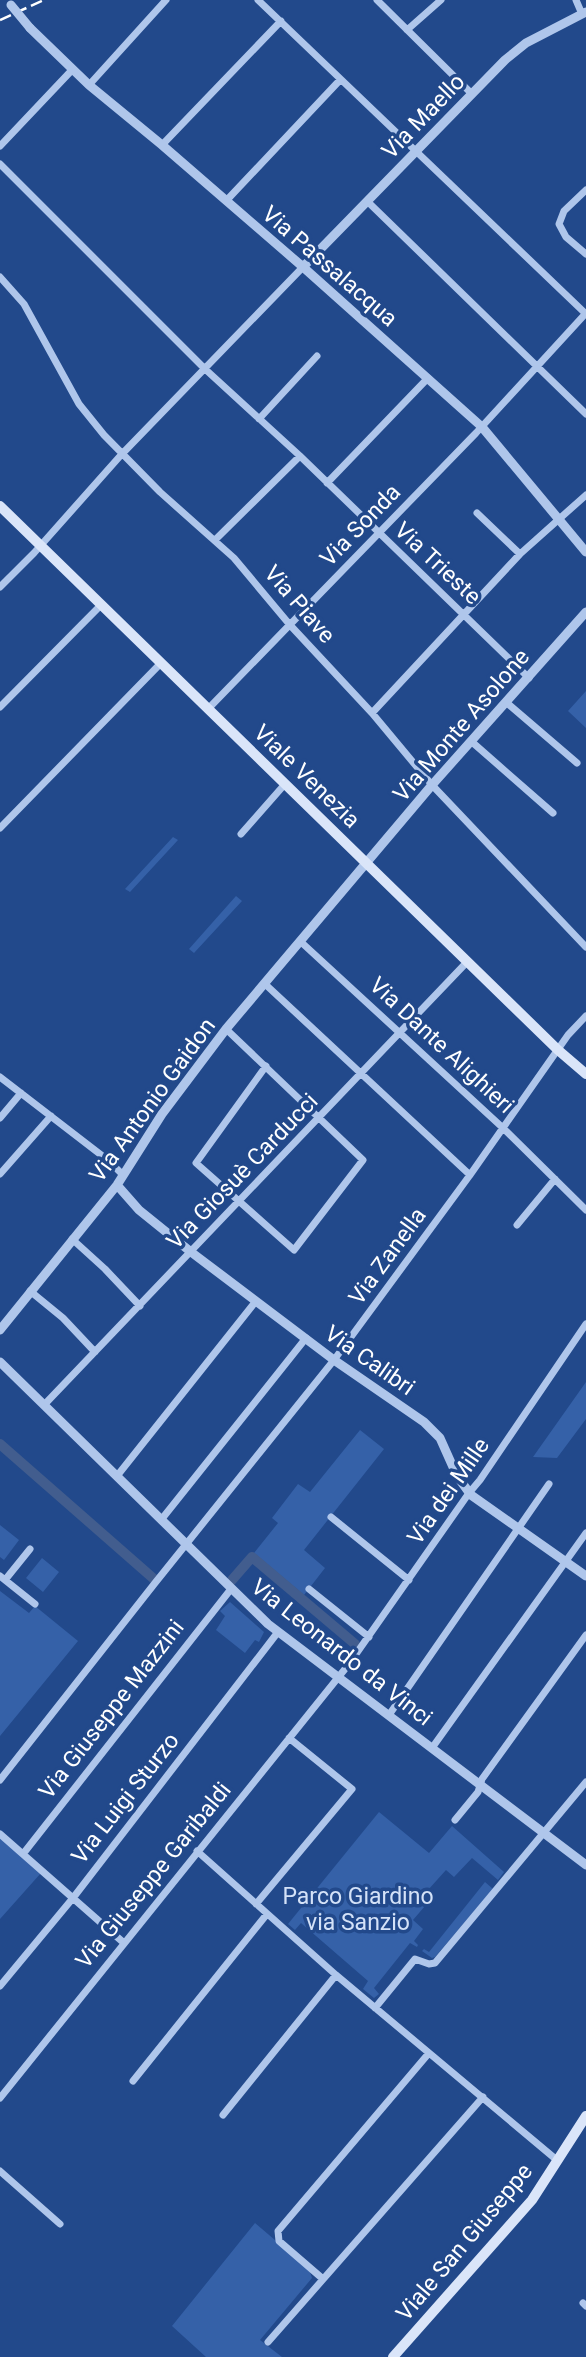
<svg xmlns="http://www.w3.org/2000/svg" width="586" height="2357" font-family="Roboto,sans-serif">
<style>
.green{fill:#3561a8}
.lines{fill:none;stroke-linecap:round;stroke-linejoin:round}
.canal{stroke:#425d8e;stroke-width:10}
.minor{stroke:#afc6eb;stroke-width:7}
.tertiary{stroke:#afc6eb;stroke-width:9}
.secondary{stroke:#dae5f9;stroke-width:10}
.rail{stroke:#fff;stroke-width:2.5;stroke-dasharray:12 5;stroke-linecap:butt}
.tertiary-bridge{stroke:#afc6eb;stroke-width:9}
.labels{text-anchor:middle;stroke-width:7;stroke-linejoin:round;paint-order:stroke}
.street-label{font-size:23px;fill:#fff;stroke:#22498b}
.park-label{font-size:23px;fill:#d4e2f8;stroke:#22498b}
</style>
<rect width="100%" height="100%" fill="#22498b"/>
<path class="green" d="M586,691V728L568,711Z
M173,837L178,840L130,892L125,889Z
M236,896L242,901L194,953L189,949Z
M586,1382V1419L557,1458L533,1457Z
M360,1430L384,1449L304,1550L325,1568L304,1595L254,1553L278,1523L272,1518L298,1484L310,1492Z
M0,1525L19,1540L4,1560L0,1557Z
M42,1558L59,1572L43,1592L26,1578Z
M0,1591L29,1613L35,1606L78,1641L0,1736Z
M230,1602L264,1632L259,1642L255,1640L245,1653L216,1630L225,1616L220,1611Z
M379,1812L429,1853L452,1826L504,1872L498,1880L472,1858L454,1877L446,1870L419,1900L425,1906L413,1920L423,1929L414,1941L418,1945L417,1947L410,1943L374,1988L379,1994L374,1998L363,1989L368,1981L301,1923L295,1930L288,1924Z
M0,1837L41,1873L0,1919Z
M485,1882L493,1889L435,1957L432,1958L422,1951L424,1949L429,1952Z
M255,2223L309,2269L312,2278L260,2340L282,2357H206L172,2326Z"/>
<g class="lines">
<path class="canal" d="M0,1444L154,1579
M232,1580L252,1557L355,1644"/>
<path class="minor" d="M258,0L586,314
M377,0L472,94
M576,0L582,14
M407,30L441,0
M89,85L166,0
M162,145L281,21
M0,146L72,70
M0,164L205,369L300,456L529,678
M586,190L564,211L559,224L566,237L586,254
M226,201L340,80
M367,201L586,414
M0,277L24,304L79,404L104,435L160,492L234,558L290,625L372,713L432,785L586,947
M259,419L317,356
M327,483L428,378
M477,513L520,554
M215,540L300,456
M0,587L34,553L121,455L303,267
M507,703L577,763
M0,707L101,605
M208,709L476,433L586,313
M372,713L520,554L586,495
M472,742L553,813
M0,828L161,663
M241,834L285,784
M301,942L503,1128L586,1210
M265,984L470,1175
M226,1029L363,1160L294,1250L196,1163L266,1066
M0,1077L109,1161L123,1175
M0,1118L21,1093
M0,1174L51,1116
M517,1225L555,1179
M72,1239L105,1269L140,1306
M30,1291L63,1318L95,1352
M44,1405L467,962
M117,1476L256,1301
M331,1517L409,1580
M161,1520L306,1338
M0,1576L35,1604
M5,1580L30,1549
M309,1589L369,1637
M389,1715L549,1484
M432,1748L586,1533
M0,1780L155,1583L334,1360L470,1175L568,1035L586,1016
M455,1820L478,1792L482,1779L586,1635
M0,1834L124,1943
M197,1851L336,1975L558,2161
M23,1854L231,1589
M256,1904L352,1789L289,1738
M0,1986L73,1898L278,1632
M375,2008L415,1959L429,1964L435,1963L586,1782
M133,2081L267,1914
M0,2098L349,1664L469,1493L480,1480L586,1324
M223,2115L336,1975
M0,2171L60,2224
M323,2279L279,2241L278,2231L429,2053
M583,2303L586,2306
M268,2342L483,2097"/>
<path class="tertiary" d="M30,28L89,85L162,145L303,267L482,427L586,552
M303,267L505,60L526,43L586,12
M117,1185L139,1210L191,1252L334,1360L424,1422L440,1438L457,1476L471,1495L586,1576
M0,1330L117,1185L162,1114L226,1029L432,785L586,612
M0,1362L268,1624L586,1865"/>
<path class="secondary" d="M0,506L558,1050L586,1074
M393,2357L532,2200L586,2116"/>
<path class="rail" d="M0,20L44,0"/>
<path class="tertiary-bridge" d="M11,5L30,28"/>
</g>
<g class="labels">
<g class="street-label">
<text transform="translate(423 116) rotate(-46)" y="8">Via Maello</text>
<text transform="translate(330 266) rotate(41)" y="8">Via Passalacqua</text>
<text transform="translate(360 525) rotate(-46)" y="8">Via Sonda</text>
<text transform="translate(438 563) rotate(43)" y="8">Via Trieste</text>
<text transform="translate(300 604) rotate(49)" y="8">Via Piave</text>
<text transform="translate(461 725) rotate(-49)" y="8">Via Monte Asolone</text>
<text transform="translate(307 776) rotate(44)" y="8">Viale Venezia</text>
<text transform="translate(442 1045) rotate(43)" y="8">Via Dante Alighieri</text>
<text transform="translate(152 1100) rotate(-54)" y="8">Via Antonio Gaidon</text>
<text transform="translate(242 1171) rotate(-46)" y="8">Via Giosuè Carducci</text>
<text transform="translate(387 1256) rotate(-54)" y="8">Via Zanella</text>
<text transform="translate(370 1360) rotate(35)" y="8">Via Calibri</text>
<text transform="translate(448 1491) rotate(-55)" y="8">Via dei Mille</text>
<text transform="translate(342 1652) rotate(38)" y="8">Via Leonardo da Vinci</text>
<text transform="translate(111 1709) rotate(-52)" y="8">Via Giuseppe Mazzini</text>
<text transform="translate(125 1798) rotate(-52)" y="8">Via Luigi Sturzo</text>
<text transform="translate(153 1875) rotate(-51)" y="8">Via Giuseppe Garibaldi</text>
<text transform="translate(464 2242) rotate(-50)" y="8">Viale San Giuseppe</text>
</g>
<g class="park-label">
<text x="358" y="1904">Parco Giardino<tspan x="358" dy="26">via Sanzio</tspan></text>
</g>
</g>
</svg>
